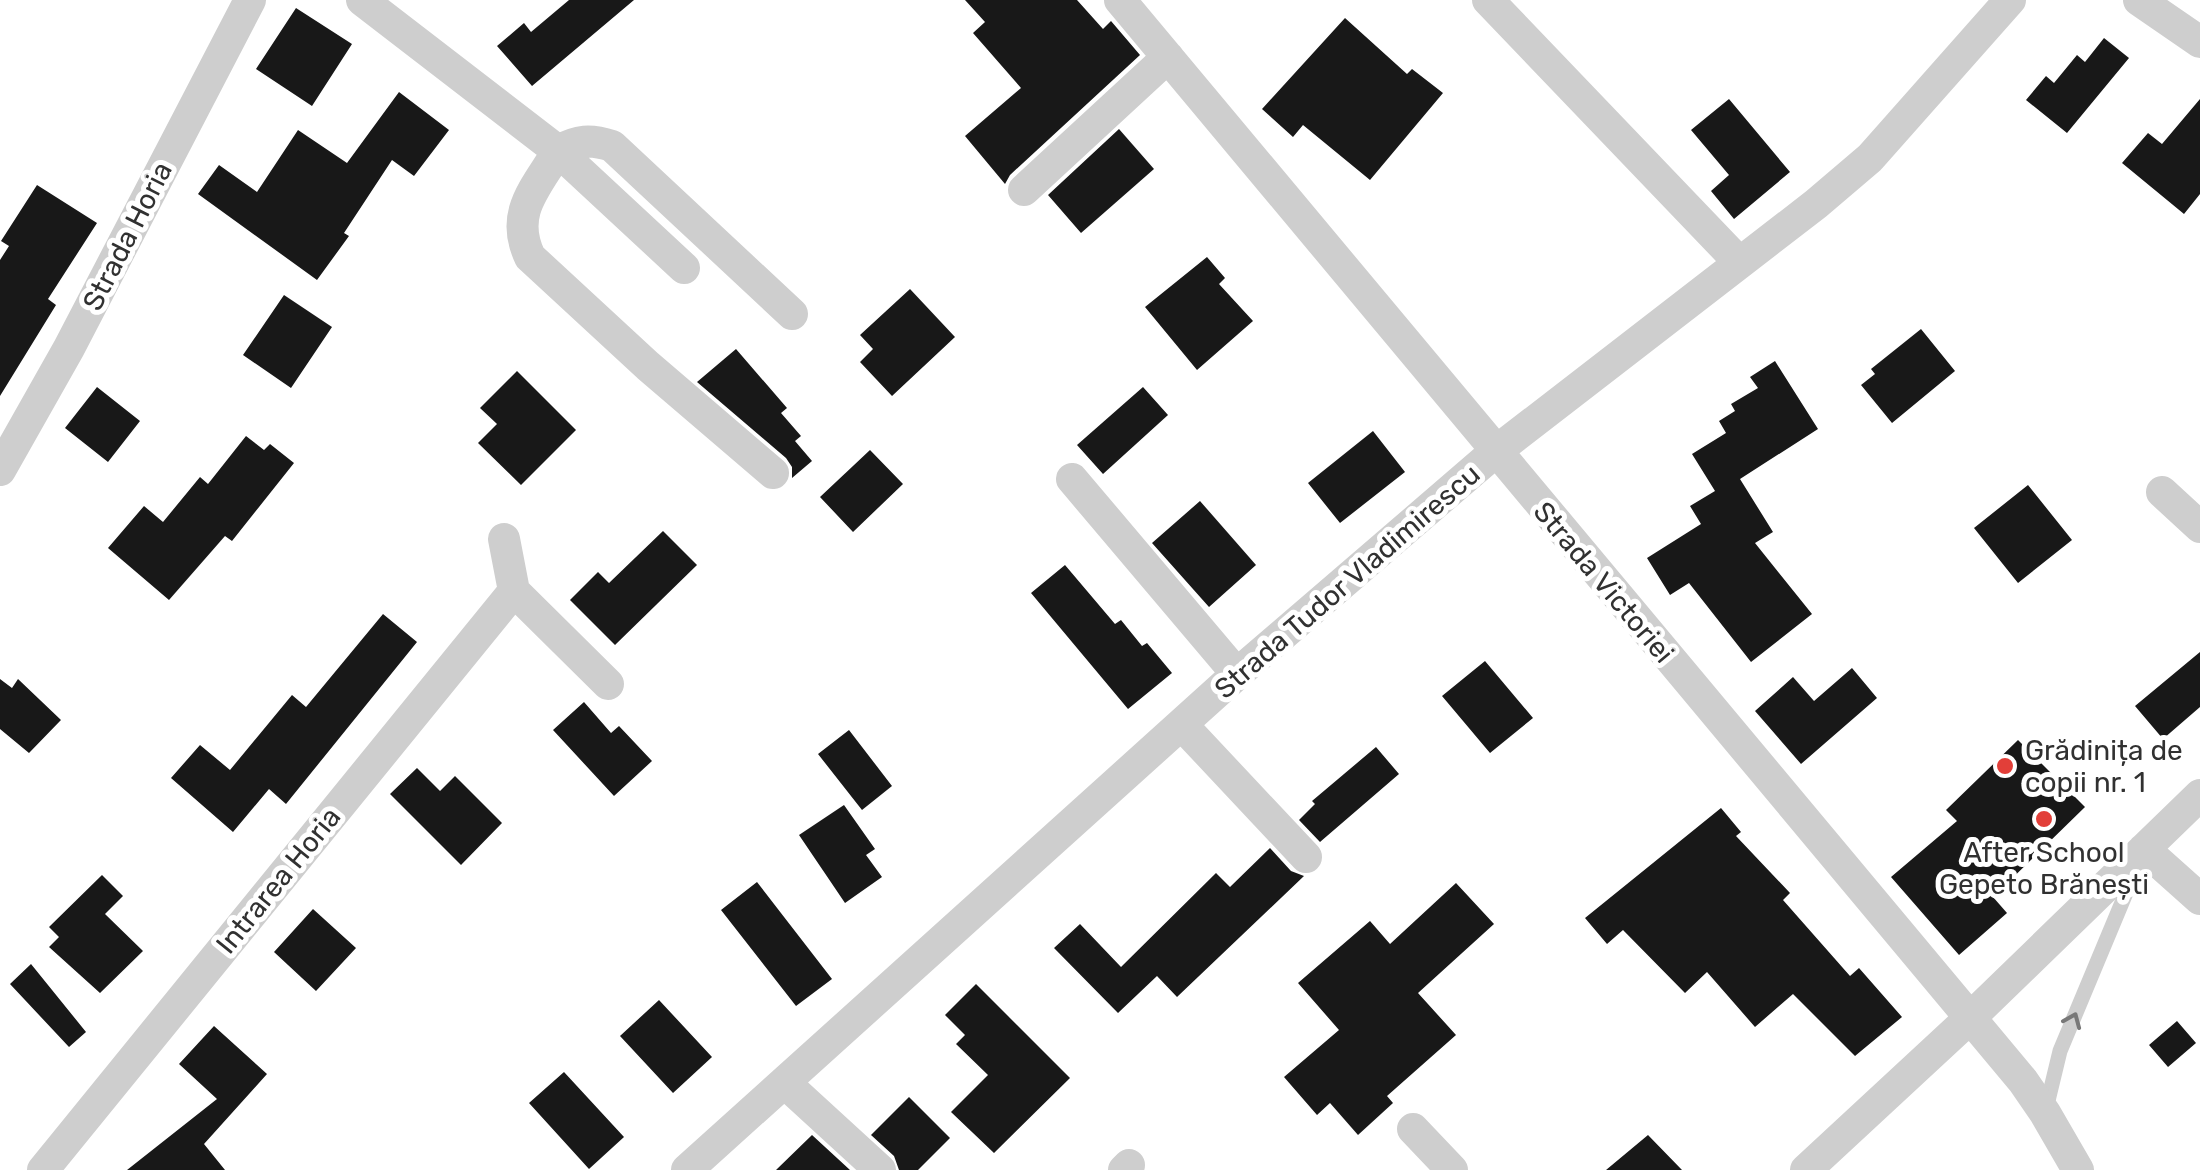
<svg xmlns="http://www.w3.org/2000/svg" width="2200" height="1170" font-family="Rubik,sans-serif">
<style>
.building{fill:#181818}
.lines{fill:none;stroke-linecap:round;stroke-linejoin:round}
.service{stroke:#cecece;stroke-width:15}
.minor{stroke:#cecece;stroke-width:32}
.oneway{stroke:#787878}
.poi-dot{fill:#e23f39;stroke:#fff;stroke-width:4}
.labels{text-anchor:middle;stroke-width:10;stroke-linejoin:round;paint-order:stroke}
.street-label{font-size:28px;fill:#313131;stroke:#fff}
.poi-label{font-size:28px;fill:#313131;stroke:#fff;text-anchor:start}
</style>
<rect width="100%" height="100%" fill="#fff"/>
<path class="building" d="M569,0H634L532,86L497,46L524,23L531,32Z
M965,0H1077L1103,29L1111,21L1140,55L1010,175L1005,184L965,136L1021,88L973,33L985,22Z
M296,8L352,44L312,106L256,69Z
M1345,18L1407,74L1412,69L1443,93L1370,180L1303,125L1293,137L1262,109Z
M2104,38L2129,58L2067,133L2026,100L2046,76L2054,83L2077,55L2085,62Z
M399,92L449,130L414,176L392,160L344,233L349,236L317,280L198,194L219,165L257,192L298,130L347,163Z
M1729,99L1790,172L1734,219L1711,191L1729,175L1691,130Z
M2200,99V194L2184,214L2122,163L2148,133L2162,144Z
M1119,129L1154,169L1081,233L1048,195Z
M37,185L97,223L48,299L56,305L0,396V260L9,246L1,241Z
M1207,257L1225,278L1219,284L1253,321L1197,370L1145,307Z
M910,289L955,337L892,396L860,362L873,349L860,335Z
M284,295L332,327L291,388L243,355Z
M1921,329L1955,371L1892,423L1861,385L1875,374L1871,369Z
M736,349L787,408L781,413L801,436L795,441L812,461L792,478V467L786,458L697,382Z
M1775,361L1818,429L1740,479L1773,532L1755,543L1812,614L1751,662L1689,583L1670,595L1647,558L1701,524L1690,506L1715,491L1692,454L1726,433L1719,421L1735,411L1731,404L1758,388L1750,377Z
M517,371L576,430L521,485L478,443L497,424L480,408Z
M97,387L140,421L108,462L65,428Z
M1143,387L1168,415L1103,474L1077,445Z
M1373,431L1405,472L1340,523L1308,483Z
M246,436L264,450L270,444L294,463L232,541L225,536L169,600L108,548L144,506L163,522L200,477L208,484Z
M870,450L903,484L853,532L820,497Z
M2028,485L2072,540L2018,583L1974,528Z
M1200,501L1256,565L1209,607L1152,543Z
M663,531L697,565L615,645L570,600L598,572L609,583Z
M1065,565L1115,624L1121,620L1142,646L1147,643L1172,673L1128,709L1031,593Z
M383,614L417,642L286,804L269,789L233,832L171,778L200,745L230,770L292,695L306,707Z
M2200,652V707L2163,739L2135,706Z
M1485,661L1533,718L1490,753L1442,696Z
M1852,668L1877,698L1801,764L1755,711L1793,677L1814,701Z
M0,679L12,688L18,679L61,720L29,753L0,729Z
M584,702L611,733L619,726L652,761L614,796L553,730Z
M849,730L892,786L862,810L818,754Z
M2018,740L2085,807L1993,897L2007,913L1959,955L1891,877L1957,821L1946,810Z
M1376,747L1399,774L1320,842L1299,820L1315,804L1312,801Z
M417,768L440,791L455,776L502,823L461,865L390,794Z
M844,805L875,849L866,855L882,877L845,903L799,835Z
M1721,808L1741,832L1736,836L1790,893L1783,900L1850,976L1859,968L1902,1017L1855,1056L1793,994L1755,1027L1707,972L1685,993L1623,930L1607,944L1585,918Z
M1270,848L1291,871L1304,876L1177,997L1157,976L1118,1013L1054,948L1080,924L1121,967L1216,873L1230,887Z
M102,875L123,896L105,914L143,951L100,993L49,947L59,937L49,927Z
M757,882L832,979L796,1006L721,910Z
M1456,883L1494,924L1418,993L1456,1035L1387,1096L1393,1103L1358,1135L1330,1103L1317,1115L1284,1077L1339,1030L1298,983L1370,921L1390,944Z
M313,909L356,948L316,991L274,952Z
M31,964L86,1032L69,1047L10,984Z
M976,984L1070,1078L994,1153L951,1112L988,1075L956,1044L965,1035L945,1015Z
M659,1000L712,1057L673,1093L620,1036Z
M2177,1021L2196,1043L2168,1067L2149,1045Z
M214,1026L267,1074L204,1144L225,1170H127L217,1099L179,1064Z
M564,1072L624,1137L589,1169L529,1103Z
M909,1097L950,1138L918,1170H899L894,1156L871,1135Z
M812,1135L850,1170H776Z
M1648,1135L1682,1170H1606Z"/>
<g class="lines">
<path class="service" d="M2046,1109L2060,1051L2136,869"/>
<path class="minor" d="M362,0L558,151C536,188 509,213 530,257L648,366L773,473
M1120,0L2023,1081L2045,1113L2078,1170
M1488,0L1739,262
M2139,0L2200,42
M1024,190L1168,57
M684,268L558,151C578,140 590,139 612,146L792,314
M0,470L69,348L250,0
M1072,479L1237,674
M2162,492L2200,527
M504,539L514,591L608,684
M1183,726L1306,857
M2144,849L2200,899
M785,1083L880,1170
M1413,1129L1452,1170
M43,1170L514,591
M687,1170L1237,674L1495,452L1816,204L1870,158L2010,0
M1124,1170L1129,1165
M1806,1170L1970,1018L2200,795"/>
</g>
<defs><path id="oneway-chevron" d="M-2-3.5L2.5 0L-2 3.5" fill="none" stroke-width="1.6" stroke-linecap="round" stroke-linejoin="round" transform="scale(2.5)"/></defs>
<use class="oneway" href="#oneway-chevron" transform="translate(2073 1020) rotate(-67)"/>
<g class="poi-dot">
<circle cx="2005" cy="766" r="10"/>
<circle cx="2044" cy="819" r="10"/>
</g>
<g class="labels">
<g class="street-label">
<text transform="translate(127 236) rotate(-63)" y="10">Strada Horia</text>
<text transform="translate(1347 581) rotate(-41)" y="10">Strada Tudor Vladimirescu</text>
<text transform="translate(1604 582) rotate(50)" y="10">Strada Victoriei</text>
<text transform="translate(278 880) rotate(-51)" y="10">Intrarea Horia</text>
</g>
<g class="poi-label">
<text x="2025" y="760">Grădinița de<tspan x="2025" dy="32">copii nr. 1</tspan></text>
<text x="2044" y="862" text-anchor="middle">After School<tspan x="2044" dy="32">Gepeto Brănești</tspan></text>
</g>
</g>
</svg>
